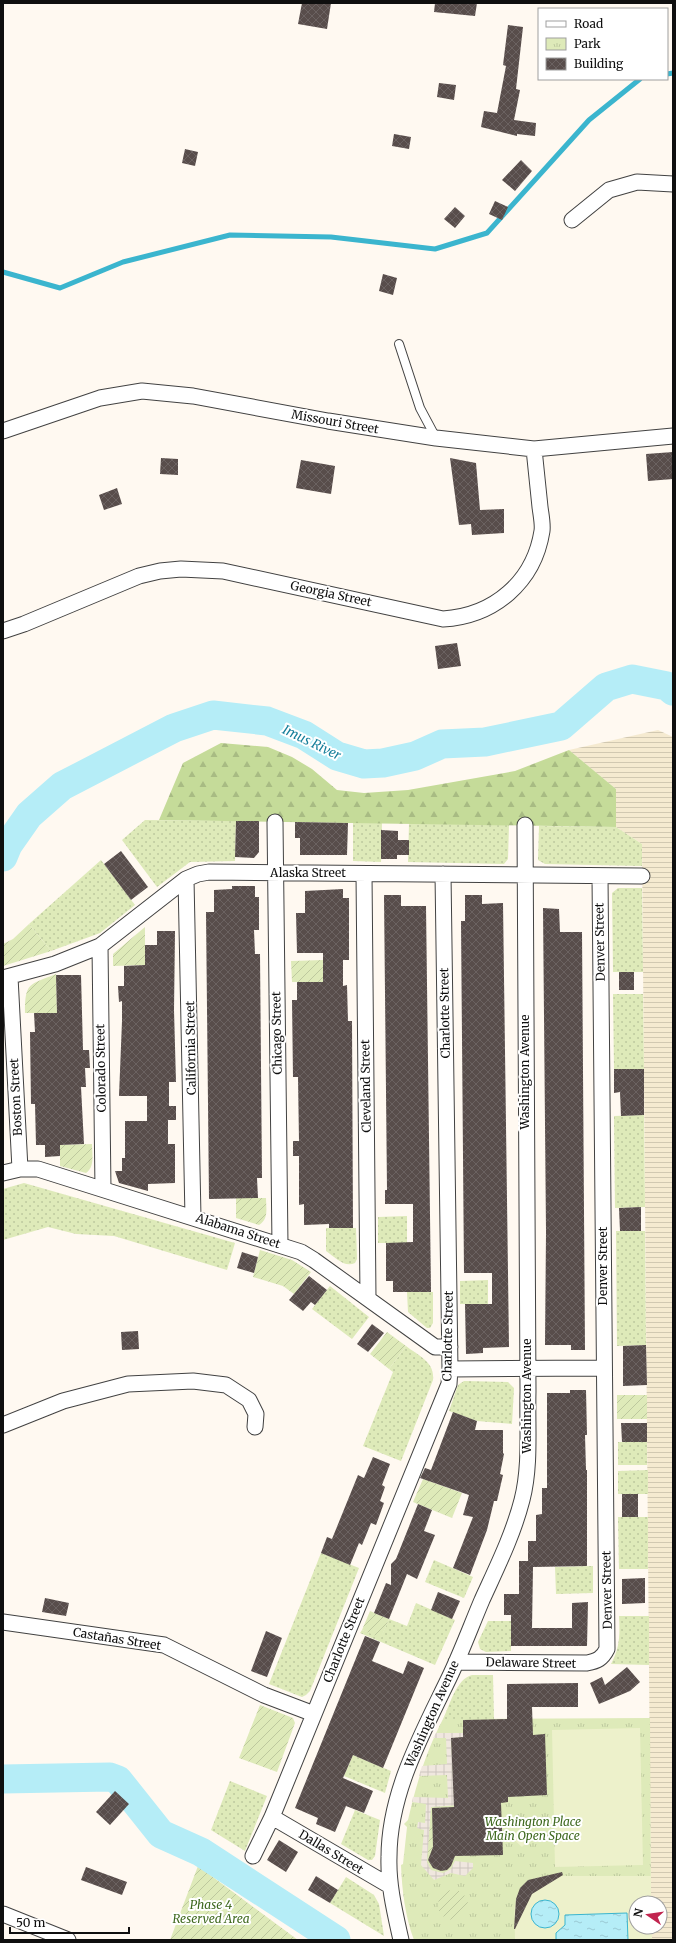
<svg xmlns="http://www.w3.org/2000/svg" width="676" height="1943" font-family="Merriweather,serif">
<style>
.farmland{fill:url(#farmland-rules)}
.grass{fill:url(#grass-dots)}
.forest{fill:url(#forest-firs)}
.park{fill:url(#park-tufts)}
.garden{fill:url(#garden-furrows)}
.pitch{fill:#edf1cb}
.plaza{fill:url(#plaza-grid)}
.water{fill:url(#water-ripples);stroke:#3bb5ce}
.lines{fill:none;stroke-linecap:round;stroke-linejoin:round}
.stream{stroke:#3bb5ce;stroke-width:5}
.river{stroke:#b5edf7;stroke-width:29}
.building{fill:url(#building-cross-hatch)}
.service-casing{stroke:#424242;stroke-width:10}
.minor-casing{stroke:#424242;stroke-width:17}
.service{stroke:#fff;stroke-width:8}
.minor{stroke:#fff;stroke-width:15}
.labels{text-anchor:middle;stroke-width:4;stroke-linejoin:round;paint-order:stroke}
.street-label{font-size:12px;fill:#0f0f0f;stroke:#fff}
.park-label{font-size:12px;font-style:italic;fill:#3e681e;stroke:#fff}
.water-label{font-size:13px;font-style:italic;fill:#167f9b;stroke:#fff}
</style>
<defs>
<pattern id="farmland-rules" width="6" height="5" patternUnits="userSpaceOnUse"><rect width="6" height="5" fill="#f5ead0"/><path d="M0 2.5h6" fill="none" stroke="#d1c8b1"/></pattern>
<pattern id="grass-dots" width="8" height="8" patternUnits="userSpaceOnUse"><rect width="8" height="8" fill="#deeab9"/><path d="M2 2h.1M6 6h.1" fill="none" stroke="#bdc89e" stroke-width="1.8" stroke-linecap="round"/></pattern>
<pattern id="forest-firs" width="22" height="20" patternUnits="userSpaceOnUse"><rect width="22" height="20" fill="#c5db99"/><path d="M5 1l3.5 6h-7zM16 11l3.5 6h-7z" fill="#a8bb83"/></pattern>
<pattern id="park-tufts" width="24" height="20" patternUnits="userSpaceOnUse"><rect width="24" height="20" fill="#deeab9"/><path d="M3 7l-1-3M5 7V3M7 7l1-3M15 17l-1-3M17 17v-4M19 17l1-3" fill="none" stroke="#bdc89e"/></pattern>
<pattern id="garden-furrows" width="10" height="10" patternUnits="userSpaceOnUse"><rect width="10" height="10" fill="#deeab9"/><path d="M-1 1l2-2M0 10L10 0M9 11l2-2" fill="none" stroke="#bdc89e"/></pattern>
<pattern id="plaza-grid" width="8" height="8" patternUnits="userSpaceOnUse"><rect width="8" height="8" fill="#f0e7df"/><path d="M0 4h8M4 0v8" fill="none" stroke="#cdc5be"/></pattern>
<pattern id="water-ripples" width="26" height="14" patternUnits="userSpaceOnUse"><rect width="26" height="14" fill="#b5edf7"/><path d="M2 4q2-2 4 0t4 0M15 11q2-2 4 0t4 0" fill="none" stroke="#9acad3"/></pattern>
<pattern id="building-cross-hatch" width="8" height="8" patternUnits="userSpaceOnUse"><rect width="8" height="8" fill="#584d4b"/><path d="M0 0l8 8M0 8l8-8" fill="none" stroke="#6b6261"/></pattern>
</defs>
<rect width="100%" height="100%" fill="#fff9f1"/>
<path class="farmland" d="M658,730L673,737V1940H652V1927H660V1903H651L642,844L616,827V789L569,750Z"/>
<path class="grass" d="M145,820L236,821L235,861L190,862L157,887L122,840Z
M353,823H382L381,862L353,861Z
M409,823L509,825L508,859L504,864L408,862Z
M539,826L616,827L642,844V866L545,864L538,860Z
M101,860L135,905L100,933L51,951L29,924Z
M618,888H642L643,972H613L612,893Z
M613,994H643L644,1069H614Z
M644,1115L645,1207L615,1208L614,1116Z
M24,1183L235,1243L227,1270L114,1236L76,1234L48,1227L3,1240V1189Z
M407,1216V1243H378V1217Z
M326,1228H356L357,1259L355,1263C344,1268 335,1257 326,1251Z
M616,1231H645L646,1345L617,1346Z
M488,1280V1304H460V1281Z
M330,1286L369,1317L352,1339L312,1309Z
M407,1292H433V1323L430,1328H427L408,1312Z
M406,1346C419,1356 435,1362 433,1380L401,1461L363,1446L393,1372L389,1369Z
M464,1381L508,1382L514,1388L512,1424L477,1421L449,1411L458,1385Z
M618,1442H647V1465H618Z
M648,1470V1494H618V1471Z
M618,1517H648V1569H619Z
M321,1553L359,1568L310,1691L306,1695L302,1697L269,1684Z
M434,1560L473,1577L464,1598L425,1582Z
M593,1566V1593L556,1594L555,1567Z
M416,1603L455,1620L435,1665L360,1633L362,1630L381,1637L389,1619L407,1626Z
M619,1616H649V1665L611,1664C620,1648 620,1634 619,1616Z
M488,1621H511V1651L486,1652L480,1649L478,1642Z
M472,1675H493L494,1719H443C450,1705 456,1679 472,1675Z
M353,1755L391,1771L385,1793L344,1776Z
M230,1781L267,1796L245,1851L211,1830Z
M355,1810L380,1820L375,1856L372,1860H368L341,1844Z
M346,1877L374,1895L379,1904L384,1936L330,1903Z"/>
<path class="forest" d="M221,743L268,747L292,757L312,769L337,790L364,793L408,790L515,771L569,750L616,789V827L159,820L183,763Z"/>
<path class="park" d="M650,1718L651,1903H636V1927H652V1940H414C405,1916 402,1890 401,1865L403,1864L407,1827L404,1824L408,1820C416,1785 426,1751 443,1719Z"/>
<path class="garden" d="M29,924L51,951L3,966V944L13,939Z
M145,927V965L113,966V954Z
M323,960V982H292L291,961Z
M56,974L57,1013H25C25,982 29,985 56,974Z
M92,1144C92,1154 95,1167 86,1173L60,1166V1145Z
M236,1198H266C266,1208 269,1219 259,1225L236,1218Z
M260,1250L292,1260L311,1272L294,1294L283,1286L253,1277Z
M387,1332L406,1346L389,1369L370,1354Z
M617,1395H647V1419H617Z
M423,1479L462,1493L452,1518L413,1502Z
M370,1611L389,1619L381,1638L362,1630Z
M260,1705L293,1718L295,1723L277,1772L239,1758Z
M429,1821H433V1848L430,1853L427,1864Z
M198,1866L298,1940H170Z
M438 1905a15 15 0 1 1 30 0a15 15 0 1 1-30 0Z"/>
<path class="pitch" d="M640,1728L643,1865L555,1867L552,1730Z
M522,1827L532,1837L522,1847L511,1837Z
M548,1876H651V1903H636V1927H652V1940H515C515,1909 508,1880 548,1876Z"/>
<path class="plaza" d="M436,1733H474V1737L451,1738L454,1798L474,1804L431,1807L427,1862L431,1870L443,1873L451,1869L455,1861L473,1863V1868L465,1876L451,1873L434,1880L421,1865L424,1830L417,1828L418,1822L425,1823L426,1804L412,1802L413,1797L448,1798L447,1775L419,1776L422,1766L447,1764L446,1738H433Z"/>
<path class="water" d="M531 1914a14 14 0 1 1 28 0a14 14 0 1 1-28 0Z
M627,1913L628,1940H556V1933L565,1925V1915Z"/>
<g class="lines">
<path class="stream" d="M667,74L673,73
M3,272L60,288L123,262L230,235L331,237L435,249L487,233L589,120L640,79"/>
<path class="river" d="M3,857L8,845L29,815L62,786L174,728L213,715L267,721L304,735L337,756L364,764L383,763L415,756L442,744L485,742L561,726L606,687L632,679L667,686L673,691
M3,1779L110,1777L118,1780L161,1834L201,1852L336,1940"/>
</g>
<path class="building" d="M302,3H331L327,29L298,24Z
M435,3H477L475,16L434,12Z
M508,25L523,27L516,89L520,90L514,120L536,123L535,136L517,134V136L481,127L484,111L497,113L506,66L503,65Z
M439,83L456,85L454,100L437,97Z
M394,134L411,137L409,149L392,146Z
M185,149L198,152L195,166L182,163Z
M521,160L532,171L515,191L502,180Z
M495,201L508,207L502,220L489,214Z
M455,207L465,216L455,228L444,219Z
M383,274L397,278L393,295L379,291Z
M673,452V479L648,481L646,454Z
M161,458L178,459V475L160,474Z
M450,458L476,463L480,510L504,509V533L472,535L471,524L459,525Z
M301,460L335,466L331,494L296,488Z
M117,488L122,504L104,510L99,495Z
M457,643L461,666L438,669L435,646Z
M236,821H259V852L254,858L235,857Z
M295,822L348,823L347,855H300V838H295Z
M381,830L398,831V840H409V855H397V859H381Z
M121,851L148,887L131,900L104,864Z
M232,886H255V897H259V930H254L255,954H260L262,1178H257L258,1198L209,1199L206,912H214V890L232,889Z
M343,889V898H349V960H343V986L347,985L348,1021H352L353,1228H329V1224L304,1225V1204L299,1205V1156H293V1141H299L298,1077H293L292,1000H297V982H323V953H297L296,913H305V891Z
M384,895H401V906H426L431,1292H393V1281H386V1243L413,1242V1204H385V1190H387Z
M465,895H482V904L503,903L509,1347L483,1348V1353L466,1354L465,1304H492V1273H464L461,921H465Z
M543,908L559,909L560,932H582L585,1350H571V1345H545L546,1232Z
M157,931H175L174,1010L176,1082H169V1106H176V1120H168V1144H175V1183L148,1184V1191L119,1183L115,1171H122V1158H125V1121H147V1096H119L122,1021V1001L119,1002L118,986H124V966L145,965V945H157Z
M619,972H634V990H619Z
M56,975H81L83,1050H89L90,1068H85L86,1087H81L84,1144L60,1145V1156L45,1157V1145H36L35,1104H31L30,1032H35L34,1013H57Z
M614,1069H644V1115L621,1116L620,1092L614,1093Z
M641,1207V1231H620L619,1208Z
M242,1252L258,1257L254,1273L237,1268Z
M309,1276L327,1290L315,1305L311,1302L303,1311L289,1300Z
M372,1324L384,1333L368,1352L357,1344Z
M138,1331L139,1349L122,1350L121,1332Z
M646,1345L647,1385L623,1386V1346Z
M570,1390H586L587,1435H585L586,1470H587V1566L533,1567L532,1628H572V1603L588,1602L587,1646H511V1615H504V1594H519V1561H528V1541H536V1515L542,1514V1488H547V1393H570Z
M453,1412L477,1421L475,1430H503V1453L504,1454L500,1474L503,1475L497,1501H494L487,1530L470,1575L453,1568L473,1517L463,1515L469,1495L420,1478L425,1468L431,1470Z
M621,1423H647V1442H622Z
M373,1457L390,1464L382,1485L385,1487L380,1501L384,1503L376,1525L371,1523L362,1545L359,1543L350,1565L321,1553L327,1537L332,1539L358,1475L364,1478Z
M622,1494H638V1517H622Z
M418,1504L432,1510L424,1531L435,1535L417,1579L407,1574L389,1619L374,1613L386,1583L391,1585V1564L396,1559Z
M645,1578V1603L622,1604V1579Z
M438,1592L460,1601L452,1619L431,1610Z
M45,1598L69,1603L66,1616L42,1612Z
M266,1631L282,1638L267,1677L251,1671Z
M365,1636L380,1642L372,1661L403,1674L408,1661L424,1668L383,1768L353,1755L343,1778L373,1791L364,1813L346,1806L335,1832L316,1824L318,1818L295,1808Z
M627,1667L640,1682L630,1691L599,1704L590,1683L602,1677L605,1685Z
M578,1683V1707H532L533,1735L545,1734L547,1795L508,1797V1802L501,1803L503,1855L455,1856L451,1866L447,1870L441,1871L433,1868L428,1860L433,1847L432,1808L454,1807L451,1738L463,1737V1720L507,1719V1684Z
M115,1791L129,1804L110,1825L96,1812Z
M279,1840L298,1852L286,1872L267,1860Z
M86,1867L127,1882L122,1895L81,1880Z
M562,1872L563,1875L532,1894L515,1929H514L516,1899L520,1888L528,1880Z
M316,1876L338,1890L330,1903L308,1890Z"/>
<g class="lines">
<defs>
<path id="service" d="M399,344L420,408L436,438"/>
<path id="minor" d="M572,220L609,190L637,182L673,184
M3,431L100,398L142,391L193,396L328,421L436,438L534,449L673,436
M3,631L24,624L139,576L160,571L181,569L223,571L443,619C494,616 534,582 542,531C543,524 541,515 540,507C538,488 536,468 534,449
M275,822L280,1245
M364,874L368,1298
M186,879L193,1217
M100,946L103,1189
M10,977L20,1169
M3,978L55,964L100,946L186,879L198,874L209,872L642,876
M3,1173L20,1169H38L301,1252L314,1260L435,1347H450
M450,1369L604,1368
M3,1425L63,1401L128,1384L193,1381L226,1385L249,1400L256,1414L255,1427
M3,1622L164,1645L264,1695L314,1714
M456,1662L587,1663C597,1661 602,1659 607,1649L600,876
M272,1817L390,1886
M253,1856L272,1817L449,1384L450,1369L443,874
M3,1914L68,1940
M401,1940C395,1913 388,1885 389,1857C389,1793 422,1734 449,1678C461,1653 471,1626 482,1600C497,1567 513,1535 522,1500C531,1465 527,1427 528,1391L525,825"/>
</defs>
<use href="#service" class="service-casing"/>
<use href="#minor" class="minor-casing"/>
<use href="#service" class="service"/>
<use href="#minor" class="minor"/>
</g>
<g class="labels">
<g class="street-label">
<text transform="translate(335 422) rotate(10)" y="4">Missouri Street</text>
<text transform="translate(331 594) rotate(12)" y="4">Georgia Street</text>
<text x="308" y="877">Alaska Street</text>
<text transform="translate(600 942) rotate(-91)" y="4">Denver Street</text>
<text transform="translate(445 1013) rotate(-91)" y="4">Charlotte Street</text>
<text transform="translate(277 1033) rotate(-91)" y="4">Chicago Street</text>
<text transform="translate(191 1048) rotate(-91)" y="4">California Street</text>
<text transform="translate(101 1068) rotate(-91)" y="4">Colorado Street</text>
<text transform="translate(525 1072) rotate(-90)" y="4">Washington Avenue</text>
<text transform="translate(366 1086) rotate(-91)" y="4">Cleveland Street</text>
<text transform="translate(16 1097) rotate(-93)" y="4">Boston Street</text>
<text transform="translate(238 1231) rotate(18)" y="4">Alabama Street</text>
<text transform="translate(603 1266) rotate(-90)" y="4">Denver Street</text>
<text transform="translate(448 1336) rotate(-89)" y="4">Charlotte Street</text>
<text transform="translate(527 1396) rotate(-90)" y="4">Washington Avenue</text>
<text transform="translate(607 1590) rotate(-91)" y="4">Denver Street</text>
<text transform="translate(117 1639) rotate(9)" y="4">Castañas Street</text>
<text transform="translate(344 1640) rotate(-68)" y="4">Charlotte Street</text>
<text transform="translate(531 1663) rotate(1)" y="4">Delaware Street</text>
<text transform="translate(432 1714) rotate(-66)" y="4">Washington Avenue</text>
<text transform="translate(331 1852) rotate(31)" y="4">Dallas Street</text>
</g>
<g class="park-label">
<text x="533" y="1826">Washington Place<tspan x="533" dy="14">Main Open Space</tspan></text>
<text x="211" y="1909">Phase 4<tspan x="211" dy="14">Reserved Area</tspan></text>
</g>
<g class="water-label">
<text transform="translate(312 742) rotate(26)" y="5">Imus River</text>
</g>
</g>
<rect width="676" height="1943" fill="none" stroke="#0f0f0f" stroke-width="8"/>
<rect x="538" y="8" width="130" height="72" fill="#ffffff" stroke="#9f9f9f"/>
<rect x="546" y="21" width="20" height="6" fill="#ffffff" stroke="#9f9f9f"/>
<text x="574" y="28" font-size="12" fill="#0f0f0f">Road</text>
<rect x="546" y="38" width="20" height="12" fill="url(#park-tufts)" stroke="#9f9f9f"/>
<text x="574" y="48" font-size="12" fill="#0f0f0f">Park</text>
<rect x="546" y="58" width="20" height="12" fill="url(#building-cross-hatch)" stroke="#9f9f9f"/>
<text x="574" y="68" font-size="12" fill="#0f0f0f">Building</text>
<g transform="translate(648 1915) rotate(283)"><circle r="19" fill="#ffffff" stroke="#9f9f9f"/>
<path d="M0-3L7 15L0 10L-7 15Z" fill="#c1254f"/>
<text y="-6" font-size="11" font-weight="bold" text-anchor="middle" fill="#0f0f0f">N</text>
</g>
<path d="M10 1927v6h119v-6" fill="none" stroke="#0f0f0f" stroke-width="2"/>
<text x="16" y="1927" font-size="12" fill="#0f0f0f" stroke="#ffffff" stroke-width="3" paint-order="stroke">50 m</text>
</svg>
